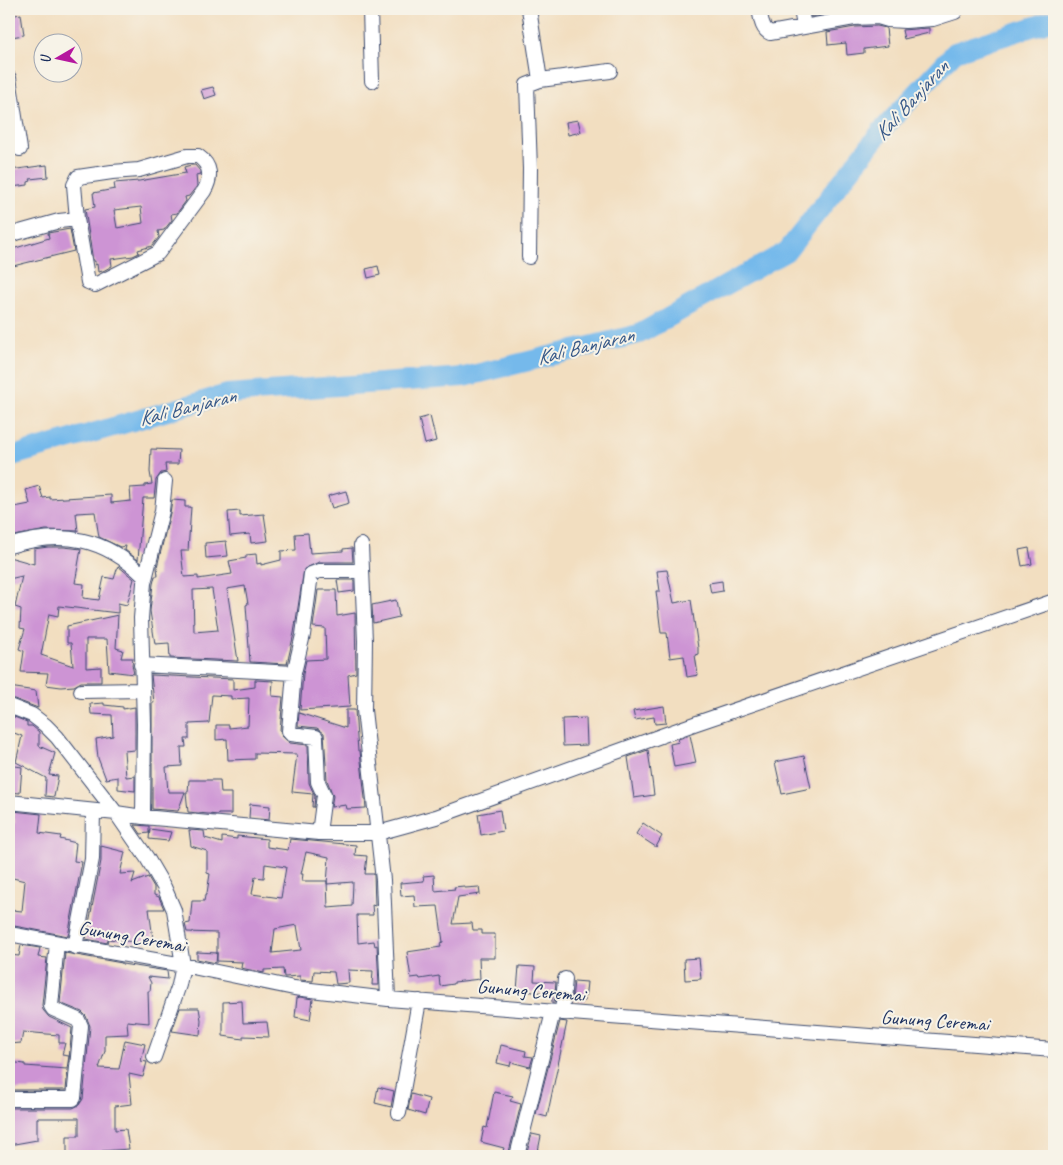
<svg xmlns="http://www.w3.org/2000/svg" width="1063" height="1165" font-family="Caveat,sans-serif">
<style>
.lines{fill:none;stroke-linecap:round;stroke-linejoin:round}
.river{stroke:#75b9eb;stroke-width:20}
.building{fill:#cd94d4;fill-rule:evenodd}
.minor-casing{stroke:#3b496d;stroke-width:16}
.minor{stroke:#fff;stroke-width:14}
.labels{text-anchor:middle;stroke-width:4;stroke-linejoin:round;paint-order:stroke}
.street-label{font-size:20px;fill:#1b2f5e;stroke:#f7f3e8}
.water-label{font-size:21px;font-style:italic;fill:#365888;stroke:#f7f3e8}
</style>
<rect width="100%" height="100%" fill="#f7f3e8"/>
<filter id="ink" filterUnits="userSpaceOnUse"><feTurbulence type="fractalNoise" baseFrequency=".02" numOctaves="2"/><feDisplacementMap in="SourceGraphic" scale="10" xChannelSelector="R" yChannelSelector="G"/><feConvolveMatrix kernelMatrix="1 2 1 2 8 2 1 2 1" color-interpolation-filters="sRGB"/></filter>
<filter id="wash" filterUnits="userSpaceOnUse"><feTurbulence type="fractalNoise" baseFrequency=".0096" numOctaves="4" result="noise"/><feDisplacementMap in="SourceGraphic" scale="20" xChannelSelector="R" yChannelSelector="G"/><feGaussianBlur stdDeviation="1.12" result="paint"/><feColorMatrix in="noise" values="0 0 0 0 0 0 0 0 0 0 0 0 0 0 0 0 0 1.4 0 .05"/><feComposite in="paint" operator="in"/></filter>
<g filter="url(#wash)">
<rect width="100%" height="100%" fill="#f2dec0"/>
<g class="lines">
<path class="river" d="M9,457L227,394L464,377L639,334L787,251L882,130L955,52L1054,20"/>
</g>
<g id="blocks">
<path class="building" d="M810,9H866H853L811,17Z
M897,9H936L905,12H898Z
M21,14L24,35L11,37L9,16Z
M877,26L886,28L888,46L864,49V53L847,55L846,43L828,45L827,32L855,27Z
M929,28V33L904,39L902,30Z
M213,87L216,95L204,99L201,90Z
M578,120L581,132L568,135L566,122Z
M47,165L48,177L30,179L31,181L28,182V185L11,187L10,170Z
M191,165H195L200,171V174L196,175L197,186L189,196L185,197L186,201L177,213L171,214L172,220L164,230L158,231L159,237L152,246L138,250L139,253L133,256L111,259L112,266L103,271L98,272L97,264L95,265V261H93L85,209L95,207L93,193L115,189L114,183L139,181L186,173L184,167ZM141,207L143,223L117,228L114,210Z
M70,229L74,251L9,267V250L49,238L48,233Z
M378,266L380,275L368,278L366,269Z
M430,416L436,441L425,444L419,419Z
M151,449L179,450L178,464H165L166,472L161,473L156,480L154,498H143L138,560L125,550L126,546L120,547L99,537L95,512L76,513L78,531L46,530L9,537V508L30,504L26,490L39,486L43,498L50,497V499L111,495V503L131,501L130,488L145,487V485L152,484L150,472Z
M346,491L349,503L332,508L328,496Z
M172,500L185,501V507H191L188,551H181L184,577L198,576V579L232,574L229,561L246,558V555L256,554L257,564L261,563V565L281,560V551L296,550L295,534L308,533L310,553L343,551V549L352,548L353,562H319L304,569L294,633L287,664L250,662L246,605L248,604L245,586L227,589L238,661L170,658L169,643L155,644L150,611L153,584L155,576H158L157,567L170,513ZM212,589L218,630L194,632L193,590Z
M240,511V516L264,514L268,541L251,543L250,534L230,536L228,512Z
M226,541L228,556L206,558L205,543Z
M48,547H64L81,549L75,583L84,584L83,598L99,600L104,577L114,579L118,566L134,579L127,605L118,603V613L59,606L58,616L49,614L41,655L73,666L71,643H67V626L118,615L116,648L123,650L121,658H133L132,665L134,674L109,671L107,639H86V668L101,667V682H81L74,686L61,687L46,685L48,673L21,672L24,651L19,649L25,629L20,628L21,609L15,607L22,576L9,579V557L34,564V549Z
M1029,548L1032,564L1022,566L1019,550Z
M667,570L674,603L691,600L698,648V654L695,655L698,675L687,677L684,656L670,658L667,633H661L656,591H660L657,571Z
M337,580H354V591L339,593Z
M722,581L723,591L711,593L709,583Z
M318,590H336L337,616L355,613L356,673L348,675L350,707L300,710L303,674L306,660L326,659L325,628L313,627Z
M396,600L399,617L373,623L372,605Z
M151,675L233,679V690L255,687V680L273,681L272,696L283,697L280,730L282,736L290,743L308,745L309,783L315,796L314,807H312L313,794L292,792L297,754L255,753V759L228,760L227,739L216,740V725H229V728L248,726L249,698L231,699V696L212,695L209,723L189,724V739H185L186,747H181L182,766L166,767L168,792H185L178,811L152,809V703H154Z
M9,687L36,691L38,708L9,697Z
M104,703V705L123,707V709L135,707V750L124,751L126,777L135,776V791L118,789V777L106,779L98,758L96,739L113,736L112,715L91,714L90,704Z
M664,706L666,723L655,724L654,717L635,720L633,711Z
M346,710H355L358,751H360L366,808L347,809L346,805L331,807L333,796L327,780L324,733L317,728L298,726L299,713L346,728Z
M9,715L27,722V726H32L39,732V746L55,753L49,775L58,776L54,797L45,796L46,778L16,762L22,736L9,731Z
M586,718L587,745L563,746L562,719Z
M690,735L696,763L674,767L670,744L679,742L678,739Z
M648,750L654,795L634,798L628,757Z
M804,756L811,788L782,794L775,762Z
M9,765L22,767L20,793L9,792Z
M189,780H220L221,793H231V814H218V815L188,812L186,792H188Z
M250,804L270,806L269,820L249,818Z
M500,810L503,831L481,835L478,814Z
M13,811L41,814L39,833L61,836L60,839L76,843L74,861L82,862L68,936L9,925L12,910L22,911L25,881L9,877V824L15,823Z
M643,823L662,836L656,847L636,834Z
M135,825L149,826V833L141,834Z
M150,829L171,832L168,841L149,839Z
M189,830L204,831L205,838L222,843V837L237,839V836L267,839V847L288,850L290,839L356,845L355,855L367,856L365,874H374L375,906L372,905L373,915H357L358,943L374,941L375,946L377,945L379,985H372L373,971L348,970L349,983L336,984L334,972L314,971L313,981L300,980V976L284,977L283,969L264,970V973L241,968L242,962L217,961V933L187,932L185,924L190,923L192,901H204L205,896L207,893L210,874L207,873V851L191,846ZM306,852L329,857L327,884L353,882L352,906L328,908L327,881H302L303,874H301ZM265,864L286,867L281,898L252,894L255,877L264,878ZM297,925L301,950L272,953L275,929Z
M101,846L125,852L120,874L135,873L132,883L148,877L154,887V895L159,897L164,909H149L153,939L146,941L143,943L108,939L107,943L86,939L101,861Z
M434,875L435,891L455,889L454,887L464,886L465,888L479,887L480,894L458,897L453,924L472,923L473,930H482V934H495V958H479L480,979L454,982V984L440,986L439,976L420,979L419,977L411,978L407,952L441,947L440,943L443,942L438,906L415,907L414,895L401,896L400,883L424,881L423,876Z
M21,945L40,948L38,957L47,958L42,1005L43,1010L49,1017L72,1028L66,1090H9V1062L25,1064V1066L67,1069L69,1056L62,1055L65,1043H59V1035L23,1032L21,1043L9,1044V955L19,956Z
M197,952L217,953L216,963L197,959Z
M65,953L122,963V964L167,971L168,979L148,977L151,983L150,991H148L149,1023L127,1021L128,1034L105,1035V1051L99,1068L119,1069L125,1040L145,1044L141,1061L147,1062L143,1077L129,1074L132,1104L115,1106V1130L126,1129L129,1149L102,1151V1156H67V1136H79V1118H37V1140L9,1145V1108H73L79,1105L83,1099L90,1026L86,1016L82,1012L60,1003Z
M699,958L701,979L685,980L684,959Z
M519,966L535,967L534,981L556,982L554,1003H552V993L517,991Z
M574,981L587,982L585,1001L572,1000Z
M300,997L313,999L310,1020L295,1017L297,998Z
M242,1001L243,1023L267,1022L269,1037L243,1036V1039L223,1036V1002Z
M180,1008H199L201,1020L200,1035L172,1031Z
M560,1021L567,1022L547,1117L536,1114Z
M501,1045L526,1051L525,1056L533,1057L530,1067L511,1062L510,1066L497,1063Z
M378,1087L394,1091L391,1107L375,1103Z
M494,1092L513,1096L510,1101L521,1104L508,1156L502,1154L504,1148L481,1142L484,1127L487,1128Z
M411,1094L429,1099L425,1115L408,1110Z
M532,1134L541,1136L537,1156H526Z"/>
</g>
</g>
<g filter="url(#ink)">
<use href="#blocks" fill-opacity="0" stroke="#3b496d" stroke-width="1"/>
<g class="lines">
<defs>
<path id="minor" d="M370,9L372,81
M529,9L540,80
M759,9C761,17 761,29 770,33L854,18L878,17L888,20L905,21L933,19L955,12L956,9
M801,9L804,27
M9,78L20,149
M9,235L59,221L77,219L88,282L95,285L158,253L204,191C212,177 211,165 198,156H187L139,170L112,172L78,177L74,185L77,219
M529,257L530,169L527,85L540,80L610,71
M361,545L365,641L364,710L383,880L388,999
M9,546C63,530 104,537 145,577
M141,665L294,673L303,635L311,574L319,571H362
M294,673L289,731L291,734L316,737L318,782L324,795L319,833
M81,691L143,690
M9,706L32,715L45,725L57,737L116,813L147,858L164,887L174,910L183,965L179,985L154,1057
M9,802L116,813L143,817L319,833H378L436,817L694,724L1054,601
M143,817L144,724L141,618L144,583L162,511L165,481
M9,934L183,965L294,988L388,999L1054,1050
M75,947L92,859L93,812
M562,1013L565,979
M9,1099H73L74,1098L81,1026L78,1020L53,1009L51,1006L57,943
M399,1113L419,1001
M517,1156L553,1012"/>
</defs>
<use href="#minor" class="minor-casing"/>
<use href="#minor" class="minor"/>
</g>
</g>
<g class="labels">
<g class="street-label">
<text transform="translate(132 936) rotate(10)" y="7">Gunung Ceremai</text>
<text transform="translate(531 990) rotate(5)" y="7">Gunung Ceremai</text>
<text transform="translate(935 1020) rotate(4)" y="7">Gunung Ceremai</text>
</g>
<g class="water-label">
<text transform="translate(911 100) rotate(-48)" y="7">Kali Banjaran</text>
<text transform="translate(585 346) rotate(-14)" y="7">Kali Banjaran</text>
<text transform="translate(187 407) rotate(-14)" y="7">Kali Banjaran</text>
</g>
</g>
<rect width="1063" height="1165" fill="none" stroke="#f7f3e8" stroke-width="30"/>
<g transform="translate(58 58) rotate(261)"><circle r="24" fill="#f7f3e8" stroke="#9fa5b1"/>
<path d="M0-4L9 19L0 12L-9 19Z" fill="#b5179e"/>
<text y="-8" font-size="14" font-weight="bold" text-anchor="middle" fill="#1b2f5e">U</text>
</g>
</svg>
